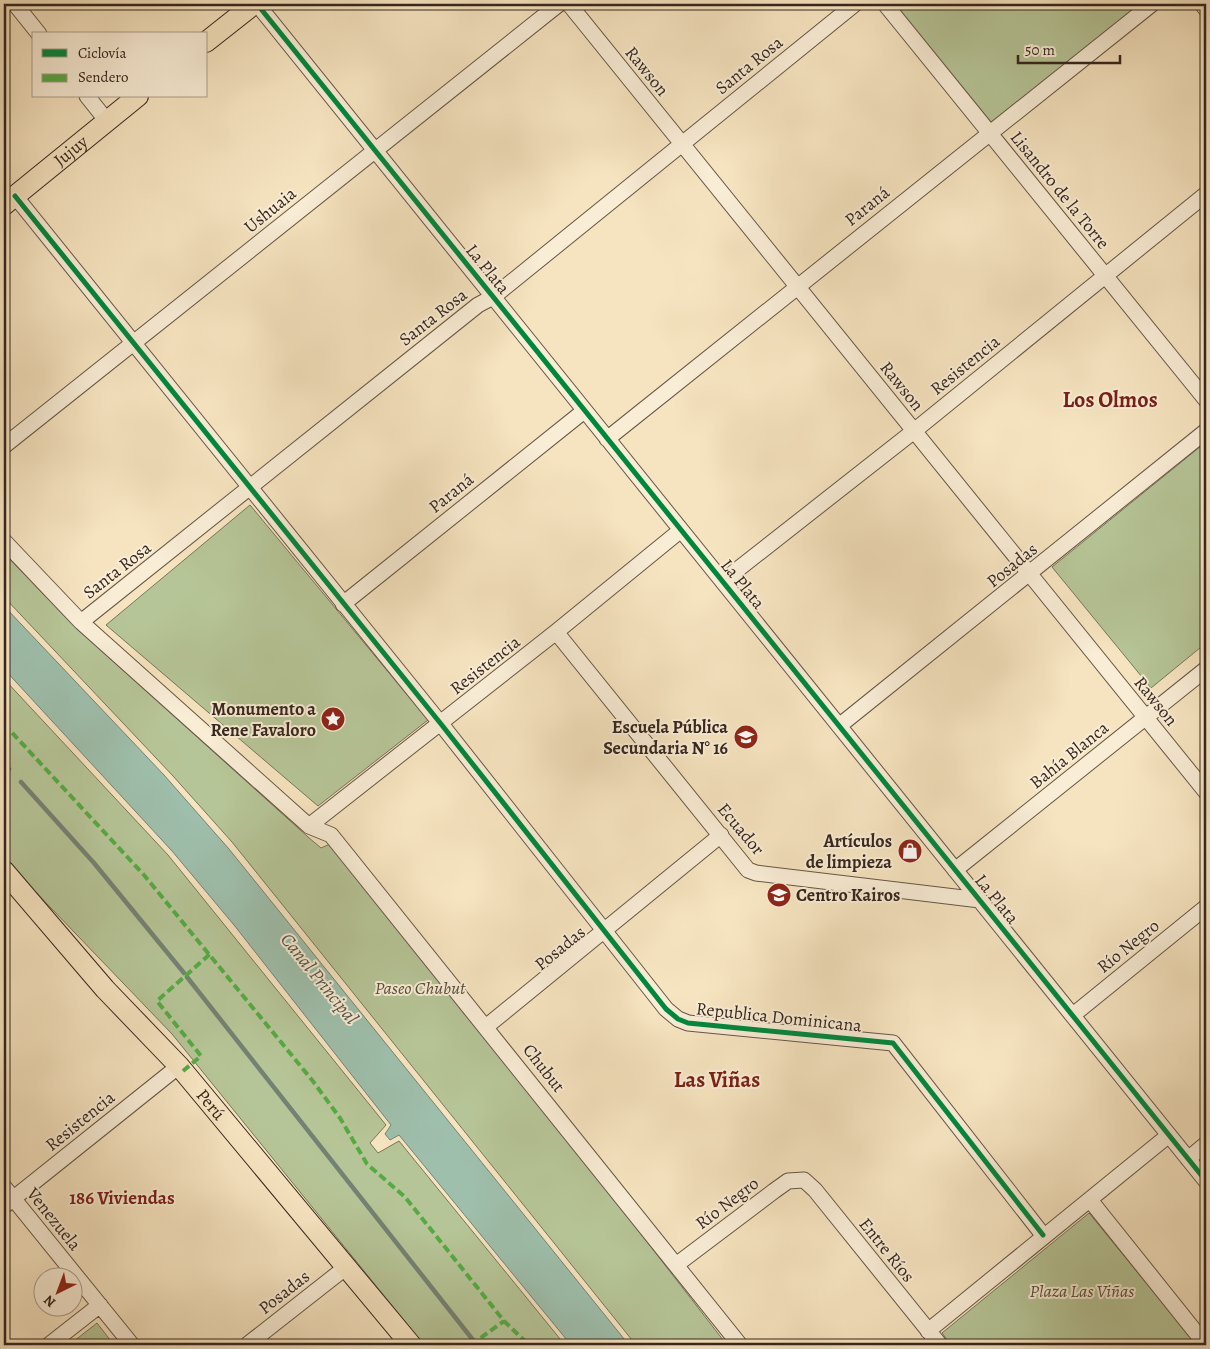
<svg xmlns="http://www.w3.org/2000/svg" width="1210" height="1349" font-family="Alegreya,serif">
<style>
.green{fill:#b6c597;stroke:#76765a}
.water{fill:#9ebfac;stroke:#748273}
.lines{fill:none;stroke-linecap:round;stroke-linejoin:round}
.stream{stroke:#748273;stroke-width:4.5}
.minor-casing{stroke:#665646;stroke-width:17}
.major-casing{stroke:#36261e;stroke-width:22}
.minor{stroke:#f9edd6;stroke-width:15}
.major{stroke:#f6e4c0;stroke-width:20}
.quiet{stroke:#55aa43;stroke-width:4;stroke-dasharray:8 4;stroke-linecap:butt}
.cycleway-casing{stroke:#f9edd6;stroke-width:8}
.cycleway{stroke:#00873e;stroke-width:5}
.labels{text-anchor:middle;stroke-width:4;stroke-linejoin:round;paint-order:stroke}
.street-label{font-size:18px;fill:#36261e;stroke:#f9edd6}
.poi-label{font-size:18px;font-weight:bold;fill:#36261e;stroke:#f9edd6;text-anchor:end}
.park-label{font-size:18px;font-style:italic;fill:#564e3c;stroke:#f9edd6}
.water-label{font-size:19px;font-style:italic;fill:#555449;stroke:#f9edd6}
.neighbourhood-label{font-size:19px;font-weight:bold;fill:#7a1f14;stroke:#f9edd6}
.district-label{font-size:22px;font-weight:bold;fill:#7a1f14;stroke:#f9edd6}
</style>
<rect width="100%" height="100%" fill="#f6e4c0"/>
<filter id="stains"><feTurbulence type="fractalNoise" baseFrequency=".004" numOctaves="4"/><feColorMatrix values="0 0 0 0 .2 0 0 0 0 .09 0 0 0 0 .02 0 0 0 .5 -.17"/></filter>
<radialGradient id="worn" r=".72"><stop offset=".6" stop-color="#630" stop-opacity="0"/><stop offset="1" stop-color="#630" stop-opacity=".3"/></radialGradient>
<path class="green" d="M894,4H1141L989,124Z
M1206,442V643L1151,688L1052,567Z
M250,505L428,720L318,806L106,625Z
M4,553L75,627L308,837L321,848L330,844L582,1158L727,1345H636L232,842L173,776L4,597Z
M4,679L168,855L386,1125L370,1143L378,1153L399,1141L565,1345H424L172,1034L4,859Z
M1089,1213L1197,1345H951L942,1333Z
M97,1323L114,1345H69Z"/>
<path class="water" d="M4,606L164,775L229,849L629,1345H571L399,1135L390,1140L385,1134L391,1125L234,925L172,851L4,669Z"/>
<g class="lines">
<path class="stream" d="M4,764L9,769
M21,782L94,863L184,973
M187,977L473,1340
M476,1344L477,1345"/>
<defs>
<path id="minor" d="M15,4L39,34
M257,4L1206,1181
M569,4L1206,792
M885,4L1206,400
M1202,4L1206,9
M87,96L107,121
M15,196L441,724L666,1009L678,1019L688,1023L893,1043L1043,1235
M607,439L1152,4
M4,446L559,4
M4,541L81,622L309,826L331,835L740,1345
M723,581L914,431L1206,194
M343,604L584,411
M81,622L478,305L493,297L855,4
M556,632L748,870L756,873L980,900
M839,726L1206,431
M309,826L556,632L681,530
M955,870L1206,669
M1073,1015L1206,907
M487,1026L721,835
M1188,1159L1206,1144
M4,1187L132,1345
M1090,1200L1206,1345
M4,1206L179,1066
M676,1265L774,1191L788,1181L804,1180L815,1190L940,1345
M928,1331L1169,1135
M49,1345L100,1305
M247,1345L345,1268"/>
<g id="major">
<path d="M206,42L254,4"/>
<path id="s1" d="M4,205L138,96"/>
<path id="s2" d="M4,871L105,989L179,1066L411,1345"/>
</g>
</defs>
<use href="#minor" class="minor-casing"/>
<use href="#major" class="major-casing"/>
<use href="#minor" class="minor"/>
<use href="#major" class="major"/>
<path class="quiet" d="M4,724L144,875L312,1080L340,1118L367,1164L405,1197L504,1321L529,1345
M183,1071L201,1056L157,1001L210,954
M471,1345L504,1321"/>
<defs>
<path id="cycleway" d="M257,4L1206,1181
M15,196L441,724L666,1009L678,1019L688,1023L893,1043L1043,1235"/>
</defs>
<use href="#cycleway" class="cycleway-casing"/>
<use href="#cycleway" class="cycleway"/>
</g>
<defs>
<symbol id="sight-disc" viewBox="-11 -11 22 22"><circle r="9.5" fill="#8f2418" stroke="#f9edd6"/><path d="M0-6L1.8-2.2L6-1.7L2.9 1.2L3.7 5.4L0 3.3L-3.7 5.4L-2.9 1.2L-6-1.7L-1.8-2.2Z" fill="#fff"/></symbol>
<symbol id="school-disc" viewBox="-11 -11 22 22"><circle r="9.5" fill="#8f2418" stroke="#f9edd6"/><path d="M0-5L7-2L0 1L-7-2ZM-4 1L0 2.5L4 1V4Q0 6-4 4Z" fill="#fff"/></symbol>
<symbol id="shop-disc" viewBox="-11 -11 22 22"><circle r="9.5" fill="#8f2418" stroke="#f9edd6"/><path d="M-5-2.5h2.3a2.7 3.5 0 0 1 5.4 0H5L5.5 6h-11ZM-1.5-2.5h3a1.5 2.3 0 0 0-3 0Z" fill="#fff"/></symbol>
<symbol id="university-disc" viewBox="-11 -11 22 22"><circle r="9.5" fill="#8f2418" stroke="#f9edd6"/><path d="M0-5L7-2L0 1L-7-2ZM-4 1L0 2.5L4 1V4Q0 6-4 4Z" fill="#fff"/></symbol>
</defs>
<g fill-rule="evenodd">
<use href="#sight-disc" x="319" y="705" width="28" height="28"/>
<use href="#school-disc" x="732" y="723" width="28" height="28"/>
<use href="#shop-disc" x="896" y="837" width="28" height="28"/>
<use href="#university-disc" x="765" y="881" width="28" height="28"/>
</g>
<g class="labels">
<g class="street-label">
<text transform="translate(749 65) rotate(-39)" y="6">Santa Rosa</text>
<text transform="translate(647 71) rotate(51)" y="6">Rawson</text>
<text dy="6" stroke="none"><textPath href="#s1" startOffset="86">Jujuy</textPath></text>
<text transform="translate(1060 190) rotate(51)" y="6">Lisandro de la Torre</text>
<text transform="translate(867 206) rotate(-39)" y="6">Paraná</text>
<text transform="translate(270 210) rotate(-39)" y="6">Ushuaia</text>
<text transform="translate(488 269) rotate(51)" y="6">La Plata</text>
<text transform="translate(433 317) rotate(-38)" y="6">Santa Rosa</text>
<text transform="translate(965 365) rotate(-39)" y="6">Resistencia</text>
<text transform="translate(902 386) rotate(51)" y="6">Rawson</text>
<text transform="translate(451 493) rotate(-39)" y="6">Paraná</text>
<text transform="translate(1012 565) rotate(-39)" y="6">Posadas</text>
<text transform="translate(117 570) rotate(-38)" y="6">Santa Rosa</text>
<text transform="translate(743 584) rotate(51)" y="6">La Plata</text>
<text transform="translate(485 665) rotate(-38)" y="6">Resistencia</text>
<text transform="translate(1156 701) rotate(51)" y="6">Rawson</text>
<text transform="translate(1069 755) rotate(-39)" y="6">Bahía Blanca</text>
<text transform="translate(741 829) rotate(50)" y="6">Ecuador</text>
<text transform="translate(997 899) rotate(51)" y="6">La Plata</text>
<text transform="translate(1128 946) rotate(-39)" y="6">Río Negro</text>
<text transform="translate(560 948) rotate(-39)" y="6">Posadas</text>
<text transform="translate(779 1017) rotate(6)" y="6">Republica Dominicana</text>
<text transform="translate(544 1068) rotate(52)" y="6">Chubut</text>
<text dy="6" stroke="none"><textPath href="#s2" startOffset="312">Perú</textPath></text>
<text transform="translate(80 1121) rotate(-39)" y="6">Resistencia</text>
<text transform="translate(727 1203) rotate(-37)" y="6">Río Negro</text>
<text transform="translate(54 1219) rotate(51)" y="6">Venezuela</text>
<text transform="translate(887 1250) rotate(51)" y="6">Entre Ríos</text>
<text transform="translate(284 1292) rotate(-38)" y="6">Posadas</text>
</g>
<g class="poi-label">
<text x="316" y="715">Monumento a<tspan x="316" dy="21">Rene Favaloro</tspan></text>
<text x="728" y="733">Escuela Pública<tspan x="728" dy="21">Secundaria N° 16</tspan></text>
<text x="892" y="847">Artículos<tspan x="892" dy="21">de limpieza</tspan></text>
<text x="796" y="901" text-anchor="start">Centro Kairos</text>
</g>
<g class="park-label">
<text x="420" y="994">Paseo Chubut</text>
<text x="1082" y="1297">Plaza Las Viñas</text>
</g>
<g class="water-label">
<text transform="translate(320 978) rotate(51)" y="7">Canal Principal</text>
</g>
<g class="neighbourhood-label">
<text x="122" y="1204">186 Viviendas</text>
</g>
<g class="district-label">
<text x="1110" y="407">Los Olmos</text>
<text x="717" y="1087">Las Viñas</text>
</g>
</g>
<rect width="1210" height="1349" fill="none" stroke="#f6e4c0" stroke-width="20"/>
<rect x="5" y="5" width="1200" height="1339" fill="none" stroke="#36261e" stroke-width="2.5"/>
<rect x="10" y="10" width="1190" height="1329" fill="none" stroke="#36261e"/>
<rect x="32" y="32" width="175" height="65" fill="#f9edd6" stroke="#ab9d8c"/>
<rect x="42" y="49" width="25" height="8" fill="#00873e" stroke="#ab9d8c"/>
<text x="78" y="58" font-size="15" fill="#36261e">Ciclovía</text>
<rect x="42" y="74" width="25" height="8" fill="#55aa43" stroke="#ab9d8c"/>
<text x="78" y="82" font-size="15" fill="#36261e">Sendero</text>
<g transform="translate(58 1292) rotate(222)"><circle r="24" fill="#f9edd6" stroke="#ab9d8c"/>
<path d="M0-4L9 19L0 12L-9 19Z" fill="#8f2418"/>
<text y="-8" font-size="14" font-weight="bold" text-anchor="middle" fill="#36261e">N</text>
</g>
<path d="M1018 55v8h102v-8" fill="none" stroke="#36261e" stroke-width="2.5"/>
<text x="1025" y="55" font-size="15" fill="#36261e" stroke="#f9edd6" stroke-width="4" paint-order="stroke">50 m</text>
<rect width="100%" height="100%" filter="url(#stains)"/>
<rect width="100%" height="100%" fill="url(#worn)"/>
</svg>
